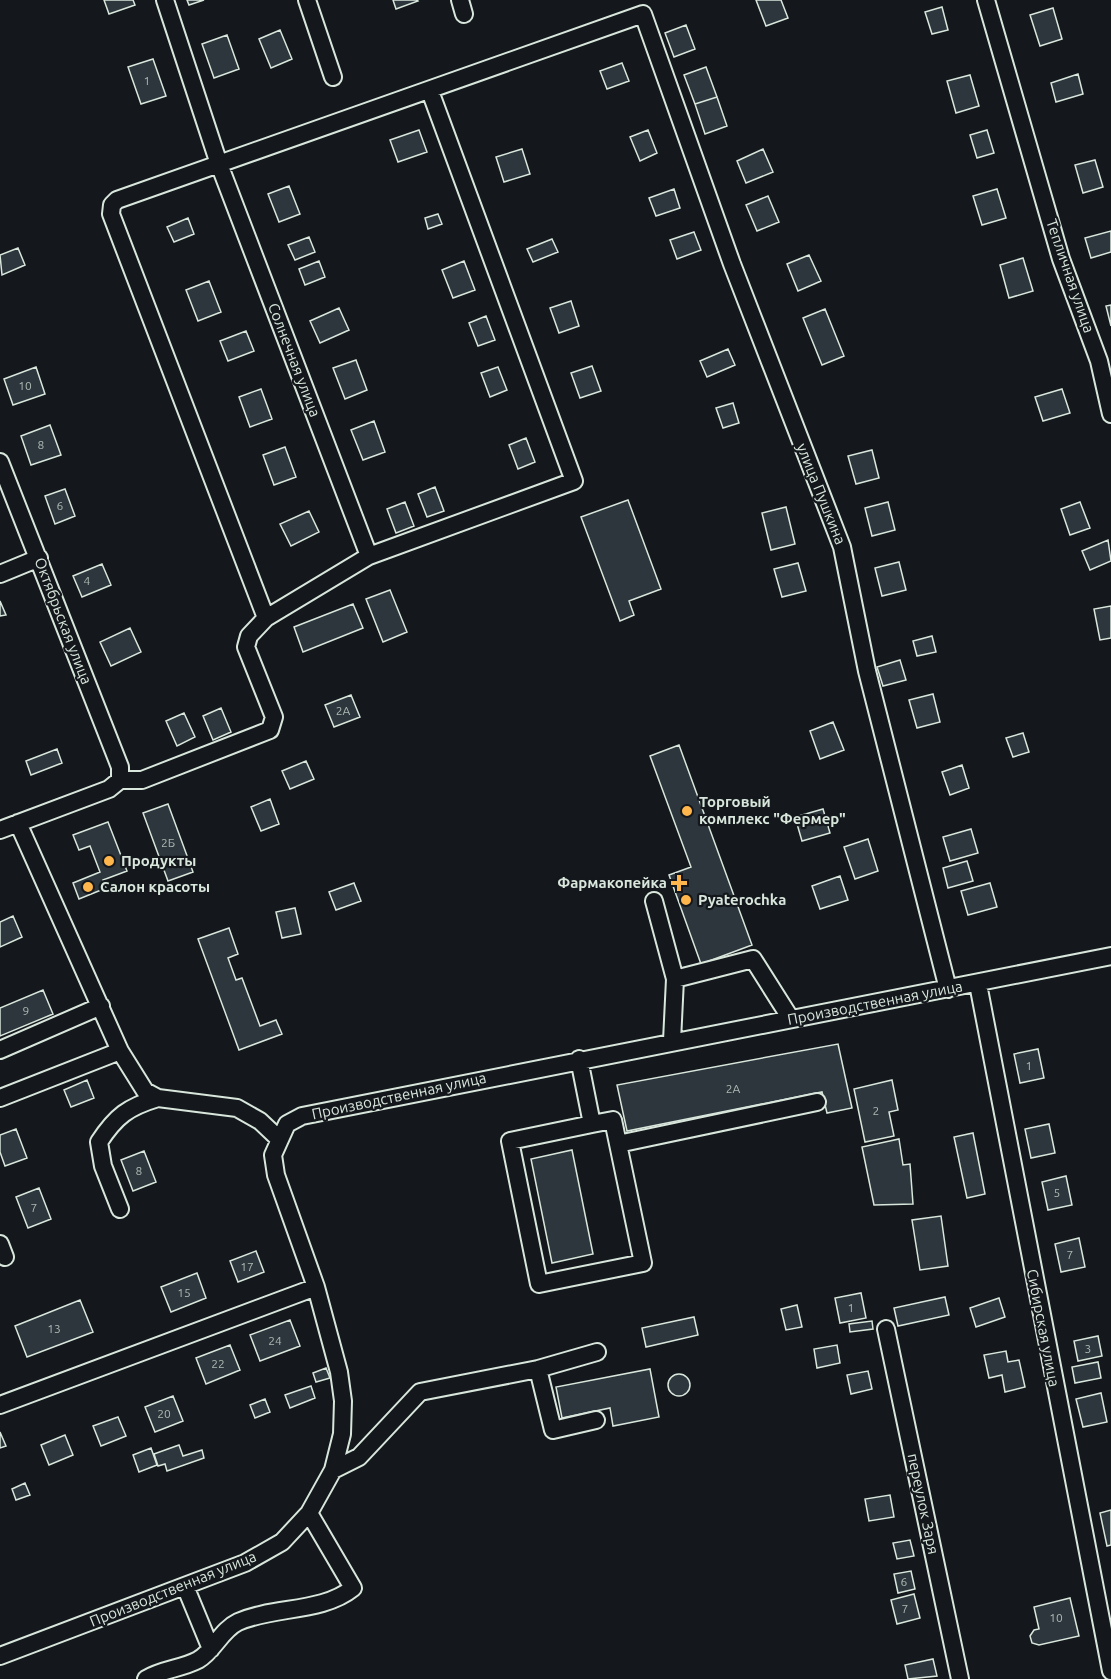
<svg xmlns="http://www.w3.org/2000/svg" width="1111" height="1679" font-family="Ubuntu,sans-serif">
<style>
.building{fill:#2c363c;stroke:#d8e6dc;stroke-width:1.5}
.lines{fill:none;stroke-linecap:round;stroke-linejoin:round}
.minor-casing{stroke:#d8e6dc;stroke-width:20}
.minor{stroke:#14181c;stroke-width:16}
.poi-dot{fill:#ffb74d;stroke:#14181c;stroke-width:2}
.labels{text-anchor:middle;stroke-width:4.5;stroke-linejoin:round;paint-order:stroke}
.number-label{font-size:12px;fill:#adbab4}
.street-label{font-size:15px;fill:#d8e6dc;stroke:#14181c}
.poi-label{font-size:15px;font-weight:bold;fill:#d8e6dc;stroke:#14181c;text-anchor:start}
</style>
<rect width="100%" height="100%" fill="#14181c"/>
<path class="building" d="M104,0H133L135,5L109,14Z
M187,0H204L189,5Z
M393,0H417L418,1L396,9Z
M756,0H781L788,18L766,26Z
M942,7L948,30L932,34L925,12Z
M1053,8L1062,39L1040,46L1030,15Z
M686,25L695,49L674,57L665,33Z
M280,30L292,59L271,68L259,39Z
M227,35L239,69L214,78L202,44Z
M153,59L166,96L141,104L128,67Z
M622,63L629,81L607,89L600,71Z
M706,67L717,97L695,104L684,75Z
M1078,74L1083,94L1056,102L1051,83Z
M970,75L979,106L956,113L947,81Z
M717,97L727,126L705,134L695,104Z
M419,130L427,152L398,162L390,140Z
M648,130L657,153L640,161L630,137Z
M987,130L994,153L977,158L970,135Z
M522,149L530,174L504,182L496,157Z
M763,149L773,172L746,183L737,161Z
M1095,160L1103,187L1083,193L1075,165Z
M289,186L300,214L279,222L268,194Z
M674,189L680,208L656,216L649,198Z
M997,189L1006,218L982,225L973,196Z
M768,196L779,222L757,231L746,205Z
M438,214L442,224L428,229L425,218Z
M188,218L194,234L174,242L167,227Z
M1111,231V252L1091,258L1085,238Z
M694,232L701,250L677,259L670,240Z
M309,237L315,252L295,260L288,245Z
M552,239L558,252L533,262L527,249Z
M18,248L25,265L2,275L0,255Z
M809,255L821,281L798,291L787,264Z
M1023,258L1033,291L1009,298L1000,265Z
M319,261L325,277L305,285L299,269Z
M464,261L475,290L453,298L442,270Z
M209,281L221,312L198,321L186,290Z
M571,301L579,326L559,333L550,308Z
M1111,305V326L1106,306Z
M339,308L349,330L320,343L310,321Z
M825,309L844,356L822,365L803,318Z
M486,316L495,340L478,346L469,323Z
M246,331L254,351L228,361L220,341Z
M728,349L735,365L707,377L700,361Z
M356,360L367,390L345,399L333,368Z
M592,366L601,391L580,398L571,373Z
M36,367L45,394L13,405L4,379Z
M498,367L507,390L490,397L481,373Z
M261,389L272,419L250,427L239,397Z
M1062,389L1070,413L1043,421L1035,397Z
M733,403L739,423L723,428L716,408Z
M374,421L385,452L363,460L351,430Z
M50,425L61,455L31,465L21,436Z
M526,438L535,462L518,469L509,445Z
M285,447L296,477L274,485L263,455Z
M872,450L879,478L856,484L848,456Z
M435,487L444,511L427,517L418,494Z
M65,489L75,516L55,524L45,496Z
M628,500L661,589L629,601L634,615L620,621L581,517Z
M405,502L414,526L396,533L387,509Z
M888,502L895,530L872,536L865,508Z
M1080,502L1090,528L1070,535L1061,509Z
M786,507L795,544L771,550L762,513Z
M309,511L319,532L291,546L280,524Z
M1108,540L1111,561L1090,570L1082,551Z
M899,562L906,590L882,596L875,568Z
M798,563L806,591L782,597L774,569Z
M102,564L111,585L82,597L73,576Z
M390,590L407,632L383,642L366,599Z
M0,601L6,615L0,616Z
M353,604L363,628L303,652L294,627Z
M1111,606V638L1100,640L1094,609Z
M130,628L141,652L111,666L100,642Z
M932,636L936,652L917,656L913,641Z
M900,660L906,680L883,686L877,667Z
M933,694L940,722L917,728L909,700Z
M351,695L360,717L334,727L325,705Z
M221,708L231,732L213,740L203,716Z
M184,713L195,737L177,746L166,721Z
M833,722L844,750L820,759L810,731Z
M1023,733L1029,752L1013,757L1006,738Z
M679,745L752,945L701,964L669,875L691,867L650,756Z
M57,749L62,763L31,775L26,761Z
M306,761L314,779L290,789L282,771Z
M962,765L969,788L950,795L942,772Z
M270,799L279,824L261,831L251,807Z
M168,804L193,872L168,881L143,813Z
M823,809L830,833L802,841L795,817Z
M108,822L127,871L103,880L106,888L79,899L73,883L100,872L90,846L79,850L73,835Z
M971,829L978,853L950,861L943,837Z
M868,839L878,871L855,879L844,847Z
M967,861L973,881L948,888L943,868Z
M840,876L848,900L820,909L812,886Z
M354,883L361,901L336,910L329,892Z
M990,883L997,907L968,915L961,891Z
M295,908L301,934L282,938L276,912Z
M13,916L22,937L0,947V922Z
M229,928L238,954L228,958L236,980L242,978L260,1026L276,1020L282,1034L239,1050L198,939Z
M43,990L53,1014L0,1036V1008Z
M838,1044L852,1108L827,1113L822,1092L627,1131L617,1085Z
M1038,1049L1044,1078L1020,1083L1014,1054Z
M87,1080L94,1098L71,1107L64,1090Z
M892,1080L898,1110L889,1112L894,1136L865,1142L854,1089Z
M1049,1124L1055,1153L1031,1158L1025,1129Z
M16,1129L27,1158L5,1166L0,1152V1135Z
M973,1133L985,1194L967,1198L954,1137Z
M899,1139L903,1165L910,1164L913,1204L874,1205L862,1147Z
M572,1150L593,1254L552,1263L531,1159Z
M144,1151L156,1182L133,1191L121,1160Z
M1066,1176L1072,1205L1048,1210L1042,1182Z
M39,1188L51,1219L28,1228L16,1197Z
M941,1216L948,1266L920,1270L912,1220Z
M1079,1238L1085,1267L1061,1272L1055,1244Z
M256,1251L264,1272L238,1282L230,1261Z
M197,1273L206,1298L171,1312L161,1287Z
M861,1293L866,1318L840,1323L835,1298Z
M945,1297L949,1315L898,1326L894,1308Z
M999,1298L1005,1317L976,1327L970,1308Z
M80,1300L93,1332L27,1357L15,1326Z
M797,1305L802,1327L786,1330L781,1309Z
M694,1317L698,1335L646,1347L642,1328Z
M290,1320L300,1346L260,1361L250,1335Z
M872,1321L873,1329L850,1332L849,1324Z
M1098,1336L1102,1356L1078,1361L1074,1341Z
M230,1345L240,1370L206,1384L196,1358Z
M837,1345L840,1363L817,1368L814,1349Z
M1006,1351L1008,1362L1019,1360L1025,1387L1005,1392L1002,1375L989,1378L984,1355Z
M1098,1362L1101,1378L1075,1383L1072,1367Z
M326,1368L330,1378L316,1382L313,1373Z
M650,1369L659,1417L613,1426L610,1408L562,1418L556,1387Z
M868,1371L872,1389L851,1394L847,1375Z
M668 1385a11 11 0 1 1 22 0a11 11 0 1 1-22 0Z
M311,1386L315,1398L290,1408L285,1395Z
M1101,1393L1107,1422L1083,1427L1076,1399Z
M173,1396L183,1421L155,1432L145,1407Z
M265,1399L270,1412L255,1418L250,1405Z
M118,1417L126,1436L101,1446L93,1426Z
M0,1432L6,1446L0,1448Z
M65,1435L73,1455L49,1465L41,1445Z
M179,1445L183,1456L202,1450L204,1458L167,1471L165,1464L158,1466L154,1454Z
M151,1448L157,1465L139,1472L133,1455Z
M25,1483L30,1495L16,1500L12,1489Z
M890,1495L894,1517L869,1521L865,1499Z
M1111,1510V1545L1107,1546L1100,1513Z
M910,1540L914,1556L897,1559L893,1543Z
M911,1571L915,1589L898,1593L894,1574Z
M914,1594L920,1618L897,1624L891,1600Z
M1070,1598L1079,1636L1039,1645L1032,1643L1030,1636L1034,1630L1039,1629L1034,1607Z
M933,1659L937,1676L908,1679L905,1665Z"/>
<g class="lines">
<defs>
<path id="minor" d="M165,0L219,164L369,556
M307,0L333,77
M460,0L464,14
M986,0L1061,259L1099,361L1111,414
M0,462L120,767V780
M0,574L39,558
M266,618L111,214L112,205L117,200L643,14L732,264L842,547L867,671L948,989
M120,780H142L270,730L274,717L246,647L249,636L266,618L369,556L574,481L430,91
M18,823L120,1051L145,1091L158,1098L237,1108L260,1121L278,1138
M0,830L109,789L120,780
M654,901L675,979L672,1041
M675,979L753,959L791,1019
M978,984L1111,1671
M0,1050L101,1006
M579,1059L592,1124L613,1120L643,1263L539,1284L510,1141L592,1124
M0,1098L120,1051
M618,1144L817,1102
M120,1209L103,1166L99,1142C116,1116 128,1107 158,1098
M0,1244L5,1257
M886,1329L960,1679
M538,1369L553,1430L596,1420
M0,1405L316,1287
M333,1470L359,1457L420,1392L538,1369L597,1352
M185,1586L211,1649
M0,1656L245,1563L282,1542L309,1513L333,1470L342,1434L343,1401L339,1372L316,1287L276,1175L273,1155L287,1124L302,1116L1111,956
M146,1679C162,1669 181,1669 198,1660C214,1651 221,1630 238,1622C274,1606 322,1613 353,1588L309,1513"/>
</defs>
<use href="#minor" class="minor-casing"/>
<use href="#minor" class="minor"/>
</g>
<g class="poi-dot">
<circle cx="687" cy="811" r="6"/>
<circle cx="109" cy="861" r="6"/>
<path d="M676 874h6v6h6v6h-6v6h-6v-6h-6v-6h6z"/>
<circle cx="88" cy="887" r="6"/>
<circle cx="686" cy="900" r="6"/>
</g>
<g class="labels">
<g class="number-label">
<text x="147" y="85">1</text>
<text x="25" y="390">10</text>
<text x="41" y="449">8</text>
<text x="60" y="510">6</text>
<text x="87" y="585">4</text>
<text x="343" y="715">2А</text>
<text x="168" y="847">2Б</text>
<text x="26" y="1015">9</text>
<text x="1029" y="1070">1</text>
<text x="733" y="1093">2А</text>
<text x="876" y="1115">2</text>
<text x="139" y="1175">8</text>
<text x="1057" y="1197">5</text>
<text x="34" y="1212">7</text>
<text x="1070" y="1259">7</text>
<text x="247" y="1271">17</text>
<text x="184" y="1297">15</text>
<text x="851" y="1312">1</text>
<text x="54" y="1333">13</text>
<text x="275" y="1345">24</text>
<text x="1088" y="1353">3</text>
<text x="218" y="1368">22</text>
<text x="164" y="1418">20</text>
<text x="904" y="1586">6</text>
<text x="905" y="1613">7</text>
<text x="1056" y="1622">10</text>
</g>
<g class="street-label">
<text transform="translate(1070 276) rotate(71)" y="5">Тепличная улица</text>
<text transform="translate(294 360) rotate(69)" y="5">Солнечная улица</text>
<text transform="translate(821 494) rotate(68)" y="5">улица Пушкина</text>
<text transform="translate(63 621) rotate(69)" y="5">Октябрьская улица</text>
<text transform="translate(875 1003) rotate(-11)" y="5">Производственная улица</text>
<text transform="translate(399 1096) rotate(-12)" y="5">Производственная улица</text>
<text transform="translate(1043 1328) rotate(79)" y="5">Сибирская улица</text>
<text transform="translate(923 1504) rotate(78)" y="5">переулок Заря</text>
<text transform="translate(173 1589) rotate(-22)" y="5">Производственная улица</text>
</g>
<g class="poi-label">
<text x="699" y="807">Торговый<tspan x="699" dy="17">комплекс "Фермер"</tspan></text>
<text x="121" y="866">Продукты</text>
<text x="667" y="888" text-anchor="end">Фармакопейка</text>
<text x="100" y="892">Салон красоты</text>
<text x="698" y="905">Pyaterochka</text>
</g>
</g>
</svg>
